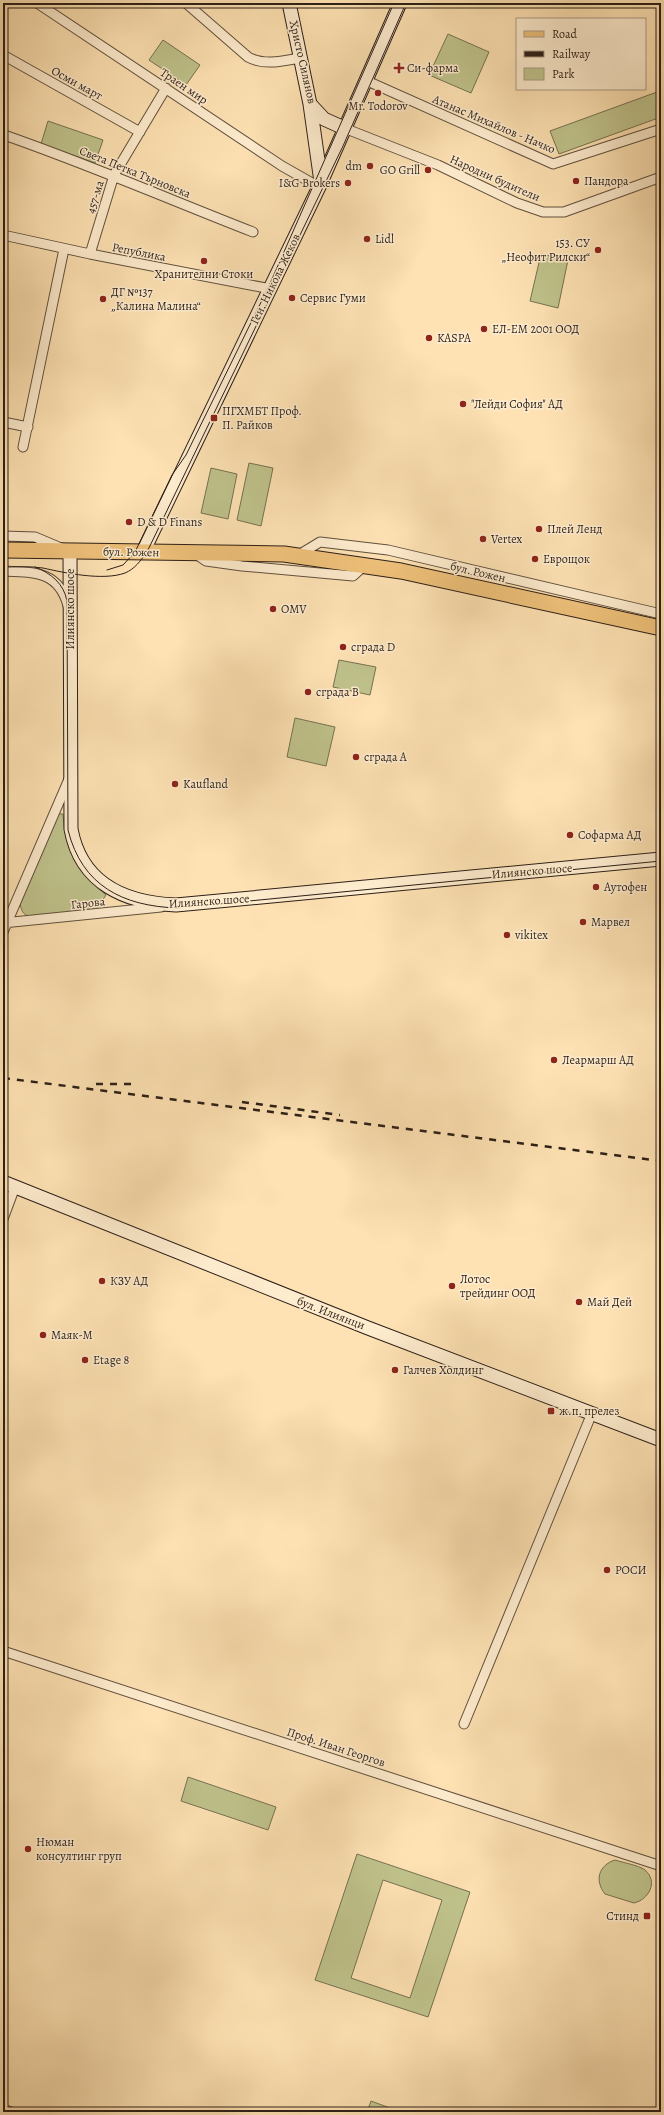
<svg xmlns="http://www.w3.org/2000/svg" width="664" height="2115" font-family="Alegreya,serif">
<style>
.green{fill:#c0c38c;stroke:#767152;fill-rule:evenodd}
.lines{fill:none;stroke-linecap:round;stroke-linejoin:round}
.street-casing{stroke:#60503e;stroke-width:11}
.secondary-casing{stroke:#2c1f17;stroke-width:15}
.primary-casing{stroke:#2c1f17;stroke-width:17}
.street{stroke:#feecce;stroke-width:9}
.secondary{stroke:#feecce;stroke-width:13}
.primary{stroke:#efc17a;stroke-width:15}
.tram{stroke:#2c1f17;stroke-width:1}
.rail{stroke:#2c1f17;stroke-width:2.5;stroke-dasharray:7 7;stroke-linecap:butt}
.poi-dot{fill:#8f2418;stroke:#feecce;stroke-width:1.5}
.labels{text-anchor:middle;stroke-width:3;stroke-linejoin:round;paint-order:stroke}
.street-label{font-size:12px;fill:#2c1f17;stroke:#feecce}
.poi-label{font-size:12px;fill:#2c1f17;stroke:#feecce;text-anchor:start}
</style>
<rect width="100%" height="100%" fill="#fee2b3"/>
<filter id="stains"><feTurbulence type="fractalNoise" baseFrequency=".005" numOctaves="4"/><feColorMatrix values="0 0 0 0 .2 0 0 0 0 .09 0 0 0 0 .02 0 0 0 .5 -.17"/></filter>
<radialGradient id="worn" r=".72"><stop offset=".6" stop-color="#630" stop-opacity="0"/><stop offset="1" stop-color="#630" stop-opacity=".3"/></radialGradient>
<path class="green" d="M448,34L489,52L471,93L429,75Z
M163,40L200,65L186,85L149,60Z
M657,92L661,104V117L559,154L550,131Z
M48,121L103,140L95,163L41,144Z
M541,254L568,260L558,308L530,301Z
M249,463L273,468L261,526L237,520Z
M211,468L237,474L228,519L201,513Z
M339,660L376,667L370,695L333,687Z
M295,718L335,727L326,766L287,757Z
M58,814H63C65,852 78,871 106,895L96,910L30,917C22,914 21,910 20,902Z
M188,1777L276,1807L268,1830L181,1801Z
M357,1854L470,1892L428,2017L315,1980ZM383,1880L442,1900L410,1998L351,1978Z
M615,1860C624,1863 638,1865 645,1870C659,1882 648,1900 634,1903L605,1894C594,1880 599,1865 615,1860Z
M371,2101L401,2112H367Z"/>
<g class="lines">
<defs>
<path id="street" d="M37,3L282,166L319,187
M186,3L248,57C264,66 283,61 300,58
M3,55L140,132
M365,80L553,164L661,129
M344,128L438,165L517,203L543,212H564L661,177
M7,136C90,165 171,200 253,232
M3,235L90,254L271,289
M90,254L114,175L166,88
M3,422L28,427
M23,447L64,249
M3,536L35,537L61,548
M196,554L206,561L242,566L353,576L366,564
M297,556L320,542L388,550L661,614
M3,571C34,572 59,571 68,606
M3,923L161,907
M3,932L69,779
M3,1219L15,1187
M3,1651L661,1866
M464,1724L592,1413
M3,2109L11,2112"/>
<path id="secondary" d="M289,3L310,104L321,182
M310,104L324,119L344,128
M70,551L71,829C81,884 126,903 176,905L661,859
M143,552L319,187L400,3
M3,1182L368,1328L661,1440"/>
<path id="primary" d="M3,550L284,554L401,571L661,628"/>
</defs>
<use href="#street" class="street-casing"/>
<use href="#secondary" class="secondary-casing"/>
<use href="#primary" class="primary-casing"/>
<use href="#street" class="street"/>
<use href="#secondary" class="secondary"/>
<use href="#primary" class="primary"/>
<path class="tram" d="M3,567C16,567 30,566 43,568C65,573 103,581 125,573C135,569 141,560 147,552L343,146L406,3
M35,567C51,573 64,584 67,601L68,830C82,886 123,906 177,908L661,861
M107,570L123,565L135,552L172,475L186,455L268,288L394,3"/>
<path class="rail" d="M3,1078L661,1161
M96,1084H131
M242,1102L340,1115"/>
</g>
<g class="poi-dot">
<path d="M397 62h4v4h4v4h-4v4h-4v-4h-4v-4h4z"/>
<circle cx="378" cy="93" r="4"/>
<circle cx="370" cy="166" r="4"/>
<circle cx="428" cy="170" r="4"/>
<circle cx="576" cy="181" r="4"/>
<circle cx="348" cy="183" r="4"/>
<circle cx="367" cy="239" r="4"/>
<circle cx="598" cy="250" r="4"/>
<circle cx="204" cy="261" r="4"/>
<circle cx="292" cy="298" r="4"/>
<circle cx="103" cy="299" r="4"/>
<circle cx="484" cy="329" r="4"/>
<circle cx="429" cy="338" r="4"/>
<circle cx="463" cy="404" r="4"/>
<rect x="210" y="414" width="8" height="8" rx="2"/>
<circle cx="129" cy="522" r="4"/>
<circle cx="539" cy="529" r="4"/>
<circle cx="483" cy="539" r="4"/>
<circle cx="535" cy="559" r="4"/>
<circle cx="273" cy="609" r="4"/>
<circle cx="343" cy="647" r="4"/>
<circle cx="308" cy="692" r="4"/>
<circle cx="356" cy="757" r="4"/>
<circle cx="175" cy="784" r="4"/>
<circle cx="570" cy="835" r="4"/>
<circle cx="596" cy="887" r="4"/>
<circle cx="583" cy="922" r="4"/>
<circle cx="507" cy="935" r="4"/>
<circle cx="554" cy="1060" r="4"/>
<circle cx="102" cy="1281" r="4"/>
<circle cx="452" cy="1286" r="4"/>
<circle cx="579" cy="1302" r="4"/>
<circle cx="43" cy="1335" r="4"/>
<circle cx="85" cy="1360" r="4"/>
<circle cx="395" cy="1370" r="4"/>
<rect x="547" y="1407" width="8" height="8" rx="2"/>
<circle cx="607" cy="1570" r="4"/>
<circle cx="28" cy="1849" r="4"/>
<rect x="643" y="1912" width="8" height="8" rx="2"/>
</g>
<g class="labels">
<g class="street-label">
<text transform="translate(303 62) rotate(77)" y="4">Христо Силянов</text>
<text transform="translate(77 83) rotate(29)" y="4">Осми март</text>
<text transform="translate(184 86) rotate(34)" y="4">Траен мир</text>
<text transform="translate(494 124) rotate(23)" y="4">Атанас Михайлов - Начко</text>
<text transform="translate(135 172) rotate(22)" y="4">Света Петка Търновска</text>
<text transform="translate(495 178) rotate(24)" y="4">Народни будители</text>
<text transform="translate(95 197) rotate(-73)" y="4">457-ма</text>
<text transform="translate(139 252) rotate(11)" y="4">Република</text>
<text transform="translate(275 279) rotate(-64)" y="4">Ген. Никола Жеков</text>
<text transform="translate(131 552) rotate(1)" y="4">бул. Рожен</text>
<text transform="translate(478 572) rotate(13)" y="4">бул. Рожен</text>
<text transform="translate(70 609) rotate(-90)" y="4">Илиянско шосе</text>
<text transform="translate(532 871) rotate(-5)" y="4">Илиянско шосе</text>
<text transform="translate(209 901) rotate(-4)" y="4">Илиянско шосе</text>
<text transform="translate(88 903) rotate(-6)" y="4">Гарова</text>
<text transform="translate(331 1313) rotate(21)" y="4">бул. Илиянци</text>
<text transform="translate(336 1747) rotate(18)" y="4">Проф. Иван Георгов</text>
</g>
<g class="poi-label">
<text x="407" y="72">Си-фарма</text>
<text x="378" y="110" text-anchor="middle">Mr. Todorov</text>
<text x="362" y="170" text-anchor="end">dm</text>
<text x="420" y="174" text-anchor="end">GO Grill</text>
<text x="584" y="185">Пандора</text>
<text x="340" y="187" text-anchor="end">I&amp;G Brokers</text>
<text x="375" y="243">Lidl</text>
<text x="590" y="247" text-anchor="end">153. СУ<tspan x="590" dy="14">„Неофит Рилски“</tspan></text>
<text x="204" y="278" text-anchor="middle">Хранителни Стоки</text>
<text x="111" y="296">ДГ №137<tspan x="111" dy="14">„Калина Малина“</tspan></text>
<text x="300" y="302">Сервис Гуми</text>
<text x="492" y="333">ЕЛ-ЕМ 2001 ООД</text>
<text x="437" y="342">KASPA</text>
<text x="471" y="408">"Лейди София" АД</text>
<text x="222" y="415">ПГХМБТ Проф.<tspan x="222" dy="14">П. Райков</tspan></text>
<text x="137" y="526">D &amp; D Finans</text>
<text x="547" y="533">Плей Ленд</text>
<text x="491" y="543">Vertex</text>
<text x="543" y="563">Еврощок</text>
<text x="281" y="613">OMV</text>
<text x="351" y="651">сграда D</text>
<text x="316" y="696">сграда В</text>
<text x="364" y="761">сграда А</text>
<text x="183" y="788">Kaufland</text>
<text x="578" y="839">Софарма АД</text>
<text x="604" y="891">Аутофен</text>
<text x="591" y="926">Марвел</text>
<text x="515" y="939">vikitex</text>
<text x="562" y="1064">Леармарш АД</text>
<text x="460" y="1283">Лотос<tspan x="460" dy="14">трейдинг ООД</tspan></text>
<text x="110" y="1285">КЗУ АД</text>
<text x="587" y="1306">Май Дей</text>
<text x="51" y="1339">Маяк-М</text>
<text x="93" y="1364">Etage 8</text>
<text x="403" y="1374">Галчев Холдинг</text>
<text x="559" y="1415">ж.п. прелез</text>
<text x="615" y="1574">РОСИ</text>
<text x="36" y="1846">Нюман<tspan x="36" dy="14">консултинг груп</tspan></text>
<text x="639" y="1920" text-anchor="end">Стинд</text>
</g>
</g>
<rect width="664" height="2115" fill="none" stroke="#fee2b3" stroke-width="16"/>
<rect x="4" y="4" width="656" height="2107" fill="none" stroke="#2c1f17" stroke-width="2"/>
<rect x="8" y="8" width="648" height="2099" fill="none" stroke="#2c1f17"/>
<rect x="516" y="18" width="130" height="72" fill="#feecce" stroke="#aa9a85"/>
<rect x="524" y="31" width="20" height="6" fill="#efc17a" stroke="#aa9a85"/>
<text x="552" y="38" font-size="12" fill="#2c1f17">Road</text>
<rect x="524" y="51" width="20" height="6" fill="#2c1f17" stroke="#aa9a85"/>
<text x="552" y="58" font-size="12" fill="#2c1f17">Railway</text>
<rect x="524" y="68" width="20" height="12" fill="#c0c38c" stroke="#aa9a85"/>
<text x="552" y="78" font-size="12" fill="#2c1f17">Park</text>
<rect width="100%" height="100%" filter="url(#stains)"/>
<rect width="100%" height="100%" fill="url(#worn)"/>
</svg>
